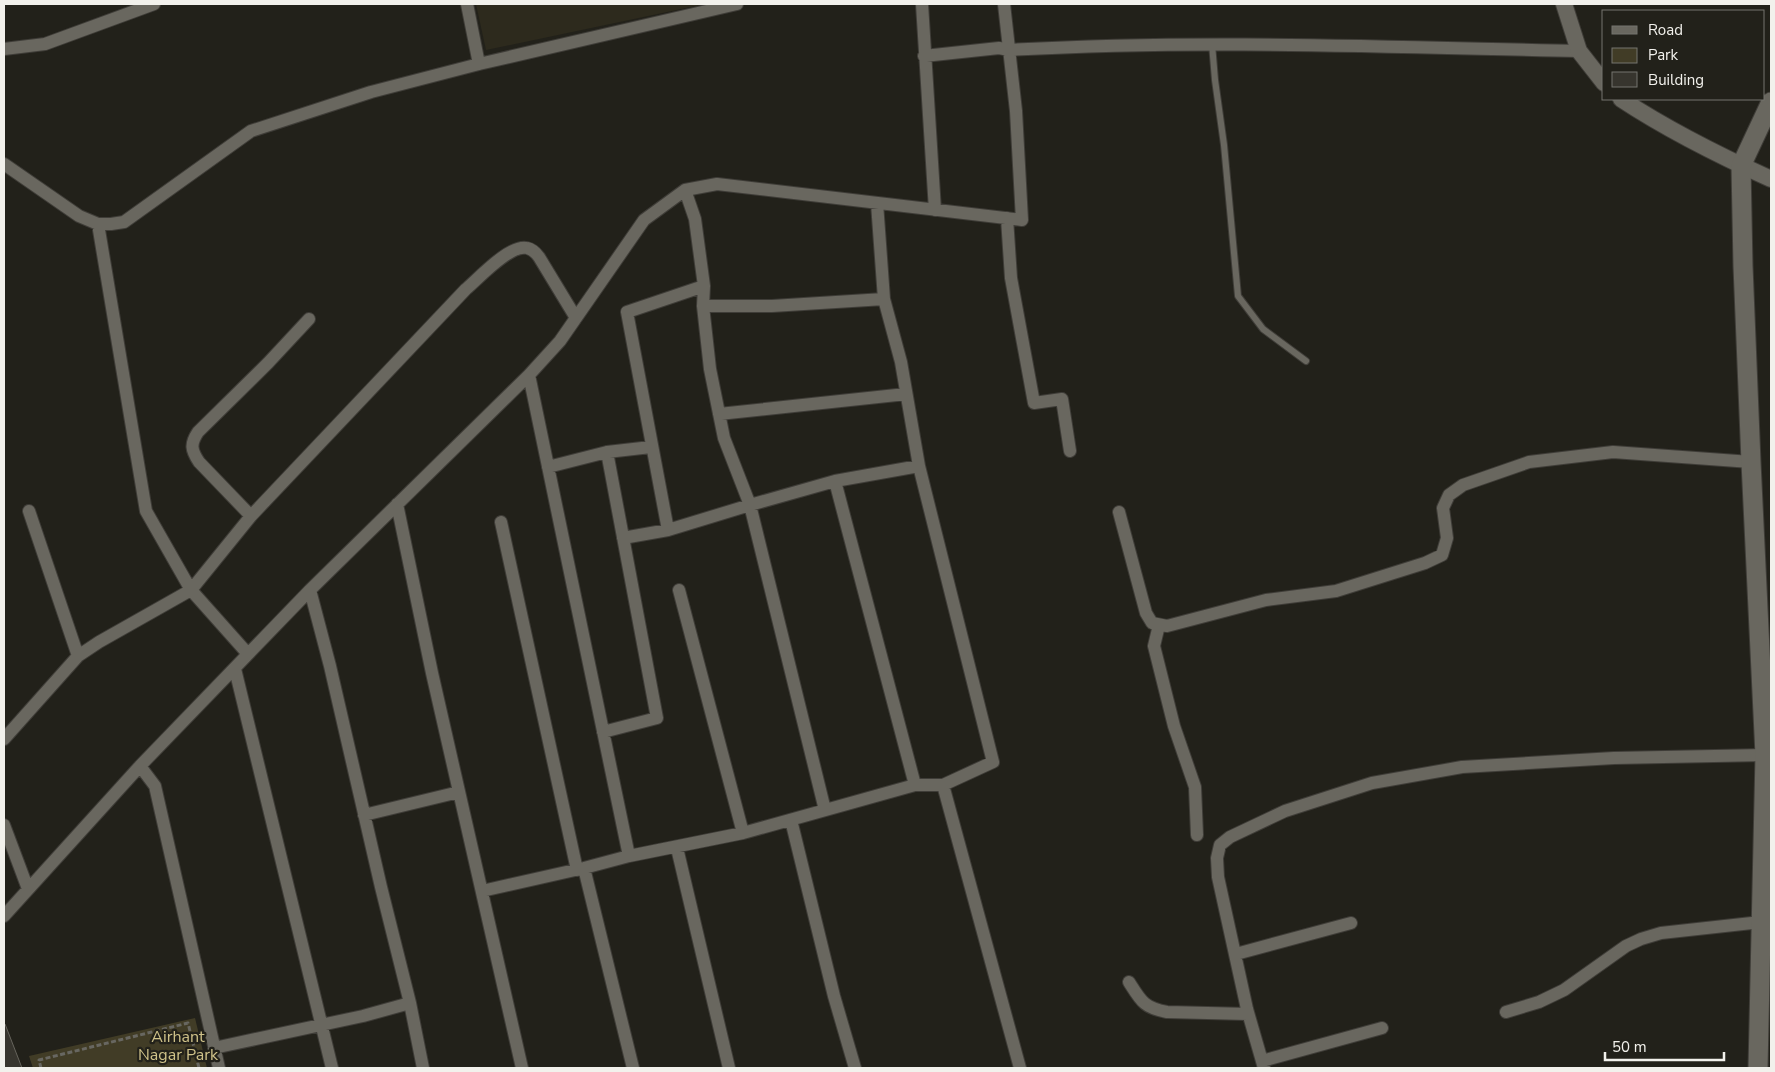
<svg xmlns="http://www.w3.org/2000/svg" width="1775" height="1072" font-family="'Nunito Sans',sans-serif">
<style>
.built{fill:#2d2a1d}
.green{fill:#413c26}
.building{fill:#37352e;stroke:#66645c}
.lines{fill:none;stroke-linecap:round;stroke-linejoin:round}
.service-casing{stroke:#3f3d38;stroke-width:8}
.minor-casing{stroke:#3f3d38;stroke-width:14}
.tertiary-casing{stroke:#3f3d38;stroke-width:18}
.secondary-casing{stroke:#3f3d38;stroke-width:21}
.path{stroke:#686761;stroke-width:3;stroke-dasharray:5 2.5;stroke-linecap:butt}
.service{stroke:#69675f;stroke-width:6}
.minor{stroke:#69675f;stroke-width:12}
.tertiary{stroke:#69675f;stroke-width:16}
.secondary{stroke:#69675f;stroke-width:19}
.labels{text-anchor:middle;stroke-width:4.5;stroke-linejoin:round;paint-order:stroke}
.park-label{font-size:16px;fill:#cfc289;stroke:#22211a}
</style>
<rect width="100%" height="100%" fill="#22211a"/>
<path class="built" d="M476,4H705L486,50Z"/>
<path class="green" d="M195,1018L207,1068H33L29,1056Z"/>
<path class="building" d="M4,1024H5L22,1068H4Z"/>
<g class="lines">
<defs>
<path id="service" d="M1212,44L1215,80L1224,145L1238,296L1263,329L1306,361"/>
<path id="minor" d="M467,4L479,64
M922,4L935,210
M4,49L45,44L154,4
M924,56L999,48L1009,50C1199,39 1389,47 1579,51
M4,164L79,216L98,224H111L124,222L251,131L371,92L479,64L737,4
M685,190L695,219L704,286L703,306L710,369L724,438L750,505L825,810
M877,203L884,299L901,362L919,466
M1007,218L1011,278L1034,403L1062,399L1070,451
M98,224L146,511L191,590L248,654
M703,306H772L884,299
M529,375L629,856
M719,414L906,394
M548,467L607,452L651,447
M835,481L915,785
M397,504L432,673L522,1068
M29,511L78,656
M1119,512L1146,613L1152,623L1167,626L1266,600L1336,591L1425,563L1442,555L1447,538L1443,508L1449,495L1463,485L1529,462L1613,452L1751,462
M251,516L199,462C191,450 190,444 198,432L268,363L309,319
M501,522L577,870
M668,530L627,312L704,286
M310,590L330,666L381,887L410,1003L423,1068
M679,590L743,833
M1159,625L1154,646L1174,726L1195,787L1197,835
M235,669L332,1068
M603,732L657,718L607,452
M4,739L78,656L99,642L191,590L251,516L466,289C479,278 510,244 527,248C532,249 536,253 539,257L576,318
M140,766L155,786L219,1068
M943,785L1020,1068
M364,815L459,792
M791,820L834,996L855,1068
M4,825L28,889
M677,848L729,1068
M584,868L633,1068
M482,891L584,868L629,856L743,833L915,785H943L993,762L919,466L835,481L750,505L668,530L623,538
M4,916L140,766L310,590L529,375L560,341L644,220L685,190L717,184L1022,220L1016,111L1004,4
M1236,954L1351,923
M1129,982C1141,1001 1144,1008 1167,1012L1248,1014
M1506,1012L1539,1002L1564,990L1626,946L1641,939L1661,933L1761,922
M214,1048L363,1016L410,1003
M1262,1061L1382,1028
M1264,1068L1247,1009L1218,877L1217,858L1220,845L1230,837L1285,811L1372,783L1462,767L1614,758L1765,755"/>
<path id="tertiary" d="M1564,4L1579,51L1604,83
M1621,99C1668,130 1720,156 1771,179"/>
<path id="secondary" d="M1758,1068L1765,755L1751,462L1743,266L1741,166L1771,102"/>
</defs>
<use href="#service" class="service-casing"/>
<use href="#minor" class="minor-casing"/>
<use href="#tertiary" class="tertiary-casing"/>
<use href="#secondary" class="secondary-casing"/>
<path class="path" d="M41,1068L39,1060L188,1023L199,1068"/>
<use href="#service" class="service"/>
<use href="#minor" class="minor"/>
<use href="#tertiary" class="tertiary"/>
<use href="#secondary" class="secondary"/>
</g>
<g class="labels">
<g class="park-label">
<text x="178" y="1042">Airhant<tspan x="178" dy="18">Nagar Park</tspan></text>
</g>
</g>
<rect width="1775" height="1072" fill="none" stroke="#f2f1ec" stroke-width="10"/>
<rect x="1602" y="10" width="162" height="90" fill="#22211a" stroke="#75746e"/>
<rect x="1612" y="26" width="25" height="8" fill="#69675f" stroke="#75746e"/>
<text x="1648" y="35" font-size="15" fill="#f2f1ec">Road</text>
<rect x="1612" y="48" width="25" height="15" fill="#413c26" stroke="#75746e"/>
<text x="1648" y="60" font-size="15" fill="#f2f1ec">Park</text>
<rect x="1612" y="72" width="25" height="15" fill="#37352e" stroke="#75746e"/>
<text x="1648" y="85" font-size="15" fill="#f2f1ec">Building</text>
<path d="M1605 1052v8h119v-8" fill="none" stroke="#f2f1ec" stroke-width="2.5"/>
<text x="1612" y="1052" font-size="15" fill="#f2f1ec" stroke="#22211a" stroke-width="4" paint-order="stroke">50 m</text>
</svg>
